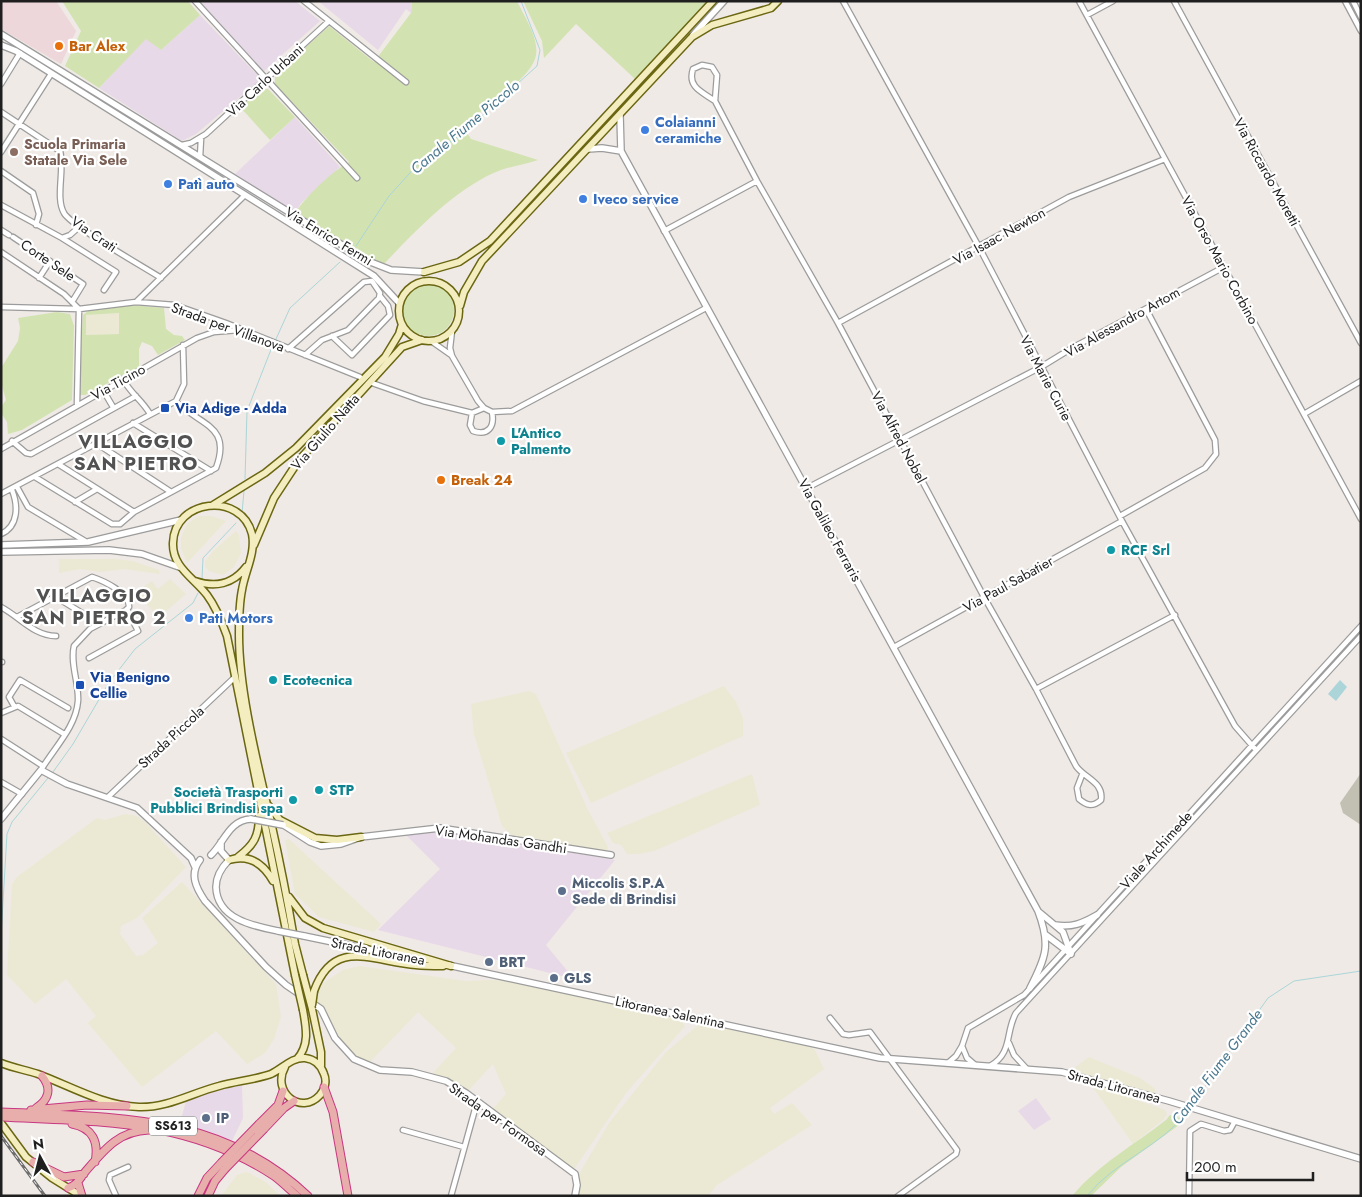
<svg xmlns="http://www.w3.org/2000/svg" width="1362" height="1197" font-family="Jost,sans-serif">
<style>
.commercial{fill:#edd7da}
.industrial{fill:#e7d9e7}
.construction{fill:#c2c0b2}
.farmland{fill:#ebe9d3}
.grass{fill:#d2e3b1;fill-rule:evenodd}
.water{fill:#abd5d8}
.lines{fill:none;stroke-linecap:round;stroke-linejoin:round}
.stream{stroke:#abd5d8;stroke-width:1}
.minor-casing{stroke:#9c9c9c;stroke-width:7}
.tertiary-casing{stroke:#9c9c9c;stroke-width:8}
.secondary-casing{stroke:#6b6611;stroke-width:9}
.trunk-casing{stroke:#c83781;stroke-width:9}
.minor{stroke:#fff;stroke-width:4.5}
.tertiary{stroke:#fff;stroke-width:5.5}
.secondary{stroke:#f3edc0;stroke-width:6}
.trunk{stroke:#e8aeac;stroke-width:7}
.rail-casing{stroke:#6d6d6d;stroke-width:3}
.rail{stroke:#fff;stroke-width:1;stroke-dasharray:4;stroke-linecap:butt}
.tertiary-bridge-casing{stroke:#9c9c9c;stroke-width:8;stroke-linecap:butt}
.secondary-bridge-casing{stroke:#6b6611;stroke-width:9;stroke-linecap:butt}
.trunk-bridge-casing{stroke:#c83781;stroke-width:9;stroke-linecap:butt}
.tertiary-bridge{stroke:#fff;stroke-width:5.5}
.secondary-bridge{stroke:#f3edc0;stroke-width:6}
.trunk-bridge{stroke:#e8aeac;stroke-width:7}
.food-dot{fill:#e8710a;stroke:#fff;stroke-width:2}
.shop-dot{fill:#3f7fe0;stroke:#fff;stroke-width:2}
.education-dot{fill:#8d6e63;stroke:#fff;stroke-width:2}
.transit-dot{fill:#1a4fb4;stroke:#fff;stroke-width:2}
.culture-dot{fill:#0f9aa8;stroke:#fff;stroke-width:2}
.service-dot{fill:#5c6f8a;stroke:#fff;stroke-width:2}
.labels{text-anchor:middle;stroke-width:4.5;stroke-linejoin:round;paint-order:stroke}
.shield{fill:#fff;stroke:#626262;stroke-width:1}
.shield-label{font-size:12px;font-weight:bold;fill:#1f1f1f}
.food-label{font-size:14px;font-weight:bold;fill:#c56008;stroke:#fff;text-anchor:start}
.street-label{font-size:14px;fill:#1f1f1f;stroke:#fff}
.shop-label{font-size:14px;font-weight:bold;fill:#366cbe;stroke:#fff;text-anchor:start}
.education-label{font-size:14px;font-weight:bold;fill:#785e54;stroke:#fff;text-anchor:start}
.transit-label{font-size:14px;font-weight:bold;fill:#164399;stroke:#fff;text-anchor:start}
.culture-label{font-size:14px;font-weight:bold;fill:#0d838f;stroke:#fff;text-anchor:start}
.service-label{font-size:14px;font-weight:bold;fill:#4e5e75;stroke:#fff;text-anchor:start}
.water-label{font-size:15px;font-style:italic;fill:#4b788f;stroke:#fff}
.district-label{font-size:19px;font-weight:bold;letter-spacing:1px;fill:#525252;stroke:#fff}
</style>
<rect width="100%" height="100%" fill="#efeae6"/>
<path class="commercial" d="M1,1H56L76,31L61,64L1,29Z"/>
<path class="industrial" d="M199,1H295L320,21L264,71Z
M318,1H412L411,13L406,9L378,50Z
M200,15L261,79L196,134L182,141L99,88L146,38L161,50Z
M295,117L340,167L301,203L295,213L235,174Z
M441,830L615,860L546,945L574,979L378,930L440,869L406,835Z
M242,1085L243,1118L232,1141L180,1123L186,1101L208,1092Z
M1036,1098L1051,1119L1034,1130L1018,1111Z"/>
<path class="construction" d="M1361,773V825L1343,813L1340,803Z"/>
<path class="farmland" d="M119,313V334L85,335L86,315Z
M199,516H212L226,521L187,563L181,548V538L187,524Z
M236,531L239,535L241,553L234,567L223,575L209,571L205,567V562L213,551Z
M59,559H114L133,561L159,570L160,574L124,569L101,572L80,569L59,573Z
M170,579L186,594L159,617L147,605L146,600L140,599L136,592L152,581L157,588H159Z
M724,686L736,702L743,718V736L591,803L566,753Z
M529,691L536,694L587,808L608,847L607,852L513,837L502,826L474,734L471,704Z
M752,774L760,805L654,851L638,854H627L621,845L613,843L607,833Z
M125,814L137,816L145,822L186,867L137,918L121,926L120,934L136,956L143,955L158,943L142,918L182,882L276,984L281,1017L274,1039L265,1053L247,1064L216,1031L142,1087L88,1023L96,1016L66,979L35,1004L7,975L12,884L17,877L97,818L105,820Z
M289,839L381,924L374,932L319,917L295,894L285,840Z
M359,966L466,981L494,980L518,982L680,1019L685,1026L626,1093L575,1168H571L492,1110L506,1094L493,1064L468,1091L432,1074L456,1048L418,1012L369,1063L356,1057L338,1038L327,1013L315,999L322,984L343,970Z
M707,1022L809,1045L815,1050L824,1069L770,1108L774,1114L792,1103L812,1125L717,1185L708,1196H578L579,1174L609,1123L666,1052L701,1023Z
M1089,1057L1140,1078L1154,1088L1156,1092L1155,1095L1070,1071Z
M1098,1083L1117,1093L1165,1110L1167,1114L1164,1119L1133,1144L1092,1086Z
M247,1172L267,1183L280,1196H221L237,1175Z"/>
<path class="grass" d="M62,1H188L200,15L161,50L146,39L99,88L65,66L81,31Z
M412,1H517C524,16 539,38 536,55C533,78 480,111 462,125L471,139L538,160C526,164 513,166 501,170C458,186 415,231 384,264L362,254L295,213C308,194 329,174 349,162L275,84V75L329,26L374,62L411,13Z
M523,1H708L635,79L576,24L544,58L542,41Z
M260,89H268L295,117L270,140L240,107Z
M402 310a26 26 0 1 1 52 0a26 26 0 1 1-52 0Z
M131,305L164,308L166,329L174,335L182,336L185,340L158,355L152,346L142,342L139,349V367L85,395H80L78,392L83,315L88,311ZM119,313V334L86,335V315Z
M57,312L70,314L74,326L72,400L22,430L8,434L7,422L1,413V407L6,400L1,382V368L18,341L20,328L18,318Z
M1170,1115L1183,1119L1179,1125L1121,1167L1091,1196H1072C1099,1164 1134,1145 1166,1120Z"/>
<path class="water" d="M1340,680L1347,687L1336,701L1328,694Z"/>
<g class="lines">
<path class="stream" d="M356,246L389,196L419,163L463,133L537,66L540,50L521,1
M276,339L290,308L340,262
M245,479L247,411L272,347
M242,513L244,491
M202,579L203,558L236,523
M53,772L73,744L108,684L135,649L193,603L198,593
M1,936L7,834L12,822L48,778
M1191,1106L1268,998L1294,981L1361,971
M1087,1196C1114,1161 1163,1146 1189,1110"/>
<defs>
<path id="minor" d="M195,1L357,178
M304,1L406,82
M843,1L979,247L1122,521L1235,726L1256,750
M1079,1L1361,519
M1174,1L1361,343
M1345,1L1361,31
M1353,1L1361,17
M1087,15L1113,1
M1,84L20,53
M715,101C702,92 687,87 693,69L702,65L712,67L717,75L715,101L757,181L838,323L984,597L1036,689L1076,766C1084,778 1104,782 1101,800C1093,807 1087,806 1079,799L1077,788L1082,775
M1,112L60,151C65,169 55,198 64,213C71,226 144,267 161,278
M182,145L191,143L206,134L329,21
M1,152L51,74
M200,157L201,139
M1,171L33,193L39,214L36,225
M1,205L62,238L70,235L79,227
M1,230L9,235
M664,231L757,181
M13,237L83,284L72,302
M62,238L116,272L104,290
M1,252L64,294L79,309
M39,278L50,261
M136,302L244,196
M1,307L79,309L136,302L175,305L226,323L360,377
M838,323L1069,197L1165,159
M452,331L450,348L452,356L478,401L484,408L492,412L512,411L706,308
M332,336L352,355L390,315L388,306L380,296
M431,341L451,355
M288,349L364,282L372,281L380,293L379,298L348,330L322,340L305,355
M123,379C130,393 142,400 150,414
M372,383L423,401L472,413L484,408
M103,390L113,407
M77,404L79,309
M472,413L470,425L473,431C488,436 495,427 492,412
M1304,414L1361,381
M133,423L211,471
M12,441L26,453L31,454L136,396
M96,443L171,492
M1,449L197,338L214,332L239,330
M58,464L134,512
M35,477L112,524H120L134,512L216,468C232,425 200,426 176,401
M17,487L28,507L85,541
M807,488L1041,367L1072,348L1224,267
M1,494L176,401L184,384L183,345
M75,502L97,489
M1120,516L1205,468L1216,454L1215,440L1146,309
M1,534C19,526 18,505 12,490
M56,597L95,621
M1,607C20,617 34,636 56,636
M17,617L92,577C104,581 130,593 129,607L126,610L90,629L74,646C70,664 79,683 78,701C76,727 54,748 41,770
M894,647L1122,521
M89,658L138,631L127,609
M1,662H2
M1036,689L1175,615
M14,706L9,697L20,680L68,708
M1,713L18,706L64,734
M1,739L43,766
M1,782L22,794
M108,797L235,677
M830,1018L843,1034L849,1035L870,1032L957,1150L956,1154L898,1196
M1009,1043L1014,1055L1026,1068
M948,1063L956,1056L962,1046
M974,1064L967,1058L962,1046L968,1028L1024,995L1361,626
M990,1066C1013,1053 1005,1032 1016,1013L1361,636
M403,1130L464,1147
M116,1196L109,1180L110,1175L128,1167
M451,1196L477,1102
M1189,1196L1190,1131L1201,1124L1224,1131L1230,1130L1235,1121"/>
<path id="tertiary" d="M1,34L368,261L391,270L424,272
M693,35L724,1
M1,45L16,51L374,276L399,303
M620,115L621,151L1038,911C1051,945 1046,957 1030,988
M588,149L602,148L621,151
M1,545L88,542L181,520
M1,552L109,550L142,554L179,567
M1,819L41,770L67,784L137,808L191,858L195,867
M285,826L310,842L321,846L341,844L361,837L440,828L611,855
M221,842V851L229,860C221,868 216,876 216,887C217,919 253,926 278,931
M211,855C224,843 229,820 251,819
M200,860C189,874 196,888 205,901L266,967L286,985L321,1009L335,1038L354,1059L380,1070L412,1072L446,1081L466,1093L575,1174L577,1185L575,1196
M1039,912L1063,932L1071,954
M1055,925C1072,928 1083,923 1097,915
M1046,935L1071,954
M304,936L424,961
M448,965L880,1058L1062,1072L1169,1101L1361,1159"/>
<path id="secondary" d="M424,272L459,262L490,241L713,1
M399 311a30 30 0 1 1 60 0a30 30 0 1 1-60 0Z
M460,306L464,292L482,261L692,37L712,25L771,8L778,1
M213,505L265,473L296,448L385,357L399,334L402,324
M254,545L274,498L299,460L402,347L422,340
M195,581C215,588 233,584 246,567
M269,806L280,820L315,838L337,840L361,837
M238,857C254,845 259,836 259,816
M229,860C249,854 263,863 273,881
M289,897L305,918L323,928L451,966
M295,975L227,636C222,622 216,607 207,595C194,578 172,567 173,543C174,499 241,491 252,534C256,553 245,571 242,590C239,604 239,620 239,635C239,692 258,765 271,822C280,862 288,903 295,944L303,975
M314,991C334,936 374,962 416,965C424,966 434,966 443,966
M312,1009L321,1052V1066
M297,1059C310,1045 306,1027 303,1010
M1,1063C13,1068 26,1070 38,1074C70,1086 104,1106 139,1107C167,1108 192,1093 219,1086C236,1081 254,1080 271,1074C282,1069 292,1057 305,1058C314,1059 321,1065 324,1074C327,1081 325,1089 320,1095C301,1116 271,1092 285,1067
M1,1123L26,1157L52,1178L81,1196"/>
<path id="trunk" d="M324,1087L333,1112L348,1196
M36,1108C49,1100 52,1088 42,1076
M31,1110L87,1105L127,1106
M1,1112C113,1117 221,1113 308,1196
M1,1117C101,1122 187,1119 274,1176C282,1182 289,1189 297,1196
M72,1124C93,1128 99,1142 95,1162
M259,1124L278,1105L283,1091
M264,1129L284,1108L294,1101
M33,1162L64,1177L84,1174
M78,1183L82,1196
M68,1188C77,1185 79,1180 85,1172C104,1150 118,1131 149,1130
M198,1196L207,1178L221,1163
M208,1196L215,1181L225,1169"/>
</defs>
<use href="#minor" class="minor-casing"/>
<use href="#tertiary" class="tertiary-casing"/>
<use href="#secondary" class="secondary-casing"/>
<use href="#trunk" class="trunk-casing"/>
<use href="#minor" class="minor"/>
<use href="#tertiary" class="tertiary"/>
<use href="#secondary" class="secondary"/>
<use href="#trunk" class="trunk"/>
<defs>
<path id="rail" d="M1,1136L45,1196"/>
</defs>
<use href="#rail" class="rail-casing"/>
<use href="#rail" class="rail"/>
<defs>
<path id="tertiary-bridge" d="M251,819L283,825
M278,931L304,936"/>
<path id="secondary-bridge" d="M295,975L303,1010
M303,975L312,1009
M312,1005L314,991"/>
<path id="trunk-bridge" d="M221,1163L259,1124
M225,1169L264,1129"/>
</defs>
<use href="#tertiary-bridge" class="tertiary-bridge-casing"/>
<use href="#secondary-bridge" class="secondary-bridge-casing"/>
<use href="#trunk-bridge" class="trunk-bridge-casing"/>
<use href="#tertiary-bridge" class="tertiary-bridge"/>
<use href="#secondary-bridge" class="secondary-bridge"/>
<use href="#trunk-bridge" class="trunk-bridge"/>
</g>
<g class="food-dot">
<circle cx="59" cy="46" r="5"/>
<circle cx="441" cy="480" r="5"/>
</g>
<g class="shop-dot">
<circle cx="645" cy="130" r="5"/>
<circle cx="168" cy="184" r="5"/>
<circle cx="583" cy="199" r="5"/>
<circle cx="189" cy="618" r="5"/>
</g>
<circle class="education-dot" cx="14" cy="152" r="5"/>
<g class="transit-dot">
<rect x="160" y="403" width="10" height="10" rx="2.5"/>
<rect x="75" y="680" width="10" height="10" rx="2.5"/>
</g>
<g class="culture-dot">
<circle cx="501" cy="441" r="5"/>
<circle cx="1111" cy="550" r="5"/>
<circle cx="273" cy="680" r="5"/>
<circle cx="319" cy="790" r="5"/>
<circle cx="293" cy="800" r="5"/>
</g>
<g class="service-dot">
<circle cx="562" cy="891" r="5"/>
<circle cx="489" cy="962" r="5"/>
<circle cx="554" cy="978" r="5"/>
<circle cx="206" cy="1118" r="5"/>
</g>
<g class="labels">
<rect class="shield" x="149" y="1116.5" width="48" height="19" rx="4"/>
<g class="shield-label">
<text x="173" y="1130">SS613</text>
</g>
<g class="food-label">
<text x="69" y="51">Bar Alex</text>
<text x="451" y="485">Break 24</text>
</g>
<g class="street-label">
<text transform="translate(265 80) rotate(-43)" y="5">Via Carlo Urbani</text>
<text transform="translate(1267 172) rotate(61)" y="5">Via Riccardo Moretti</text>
<text transform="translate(94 234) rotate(34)" y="5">Via Crati</text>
<text transform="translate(329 236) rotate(31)" y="5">Via Enrico Fermi</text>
<text transform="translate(999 236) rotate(-29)" y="5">Via Isaac Newton</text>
<text transform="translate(48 260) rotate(34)" y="5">Corte Sele</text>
<text transform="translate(1220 260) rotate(61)" y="5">Via Orso Mario Corbino</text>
<text transform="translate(1122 322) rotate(-29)" y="5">Via Alessandro Artom</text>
<text transform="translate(228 327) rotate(20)" y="5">Strada per Villanova</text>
<text transform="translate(1046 378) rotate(62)" y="5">Via Marie Curie</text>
<text transform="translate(118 382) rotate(-29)" y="5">Via Ticino</text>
<text transform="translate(325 432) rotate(-49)" y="5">Via Giulio Natta</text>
<text transform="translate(899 437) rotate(62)" y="5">Via Alfred Nobel</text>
<text transform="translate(830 530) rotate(61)" y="5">Via Galileo Ferraris</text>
<text transform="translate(1008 584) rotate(-29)" y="5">Via Paul Sabatier</text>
<text transform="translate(171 737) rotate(-43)" y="5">Strada Piccola</text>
<text transform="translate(501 839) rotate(8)" y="5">Via Mohandas Gandhi</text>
<text transform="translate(1156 850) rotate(-48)" y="5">Viale Archimede</text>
<text transform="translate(378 951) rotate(11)" y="5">Strada Litoranea</text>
<text transform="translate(670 1012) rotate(12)" y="5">Litoranea Salentina</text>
<text transform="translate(1114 1086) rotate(15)" y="5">Strada Litoranea</text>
<text transform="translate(498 1119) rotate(35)" y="5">Strada per Formosa</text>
</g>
<g class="shop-label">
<text x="655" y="127">Colaianni<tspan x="655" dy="16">ceramiche</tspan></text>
<text x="178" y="189">Patì auto</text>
<text x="593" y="204">Iveco service</text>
<text x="199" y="623">Pati Motors</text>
</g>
<g class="education-label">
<text x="24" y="149">Scuola Primaria<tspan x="24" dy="16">Statale Via Sele</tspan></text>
</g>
<g class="transit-label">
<text x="175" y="413">Via Adige - Adda</text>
<text x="90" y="682">Via Benigno<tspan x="90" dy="16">Cellie</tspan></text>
</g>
<g class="culture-label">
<text x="511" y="438">L'Antico<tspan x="511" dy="16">Palmento</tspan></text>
<text x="1121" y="555">RCF Srl</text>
<text x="283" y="685">Ecotecnica</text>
<text x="329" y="795">STP</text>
<text x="283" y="797" text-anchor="end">Società Trasporti<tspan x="283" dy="16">Pubblici Brindisi spa</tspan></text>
</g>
<g class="service-label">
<text x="572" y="888">Miccolis S.P.A<tspan x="572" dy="16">Sede di Brindisi</tspan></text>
<text x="499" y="967">BRT</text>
<text x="564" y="983">GLS</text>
<text x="216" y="1123">IP</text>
</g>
<g class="water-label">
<text transform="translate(465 127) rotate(-40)" y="5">Canale Fiume Piccolo</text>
<text transform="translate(1217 1067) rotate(-53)" y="5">Canale Fiume Grande</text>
</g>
<g class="district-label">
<text x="136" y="448">VILLAGGIO<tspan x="136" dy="22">SAN PIETRO</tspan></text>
<text x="94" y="602">VILLAGGIO<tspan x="94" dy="22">SAN PIETRO 2</tspan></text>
</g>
</g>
<rect width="1362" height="1197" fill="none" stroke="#1f1f1f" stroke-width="5"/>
<g transform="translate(40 1157) rotate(353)" stroke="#ffffff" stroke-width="4" paint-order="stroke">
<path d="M0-4L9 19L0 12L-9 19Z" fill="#1f1f1f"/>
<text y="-8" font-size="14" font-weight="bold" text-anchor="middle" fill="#1f1f1f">N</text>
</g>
<path d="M1187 1172v8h126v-8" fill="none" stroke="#1f1f1f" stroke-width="2.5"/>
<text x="1194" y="1172" font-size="15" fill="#1f1f1f" stroke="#ffffff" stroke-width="4" paint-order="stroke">200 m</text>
</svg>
